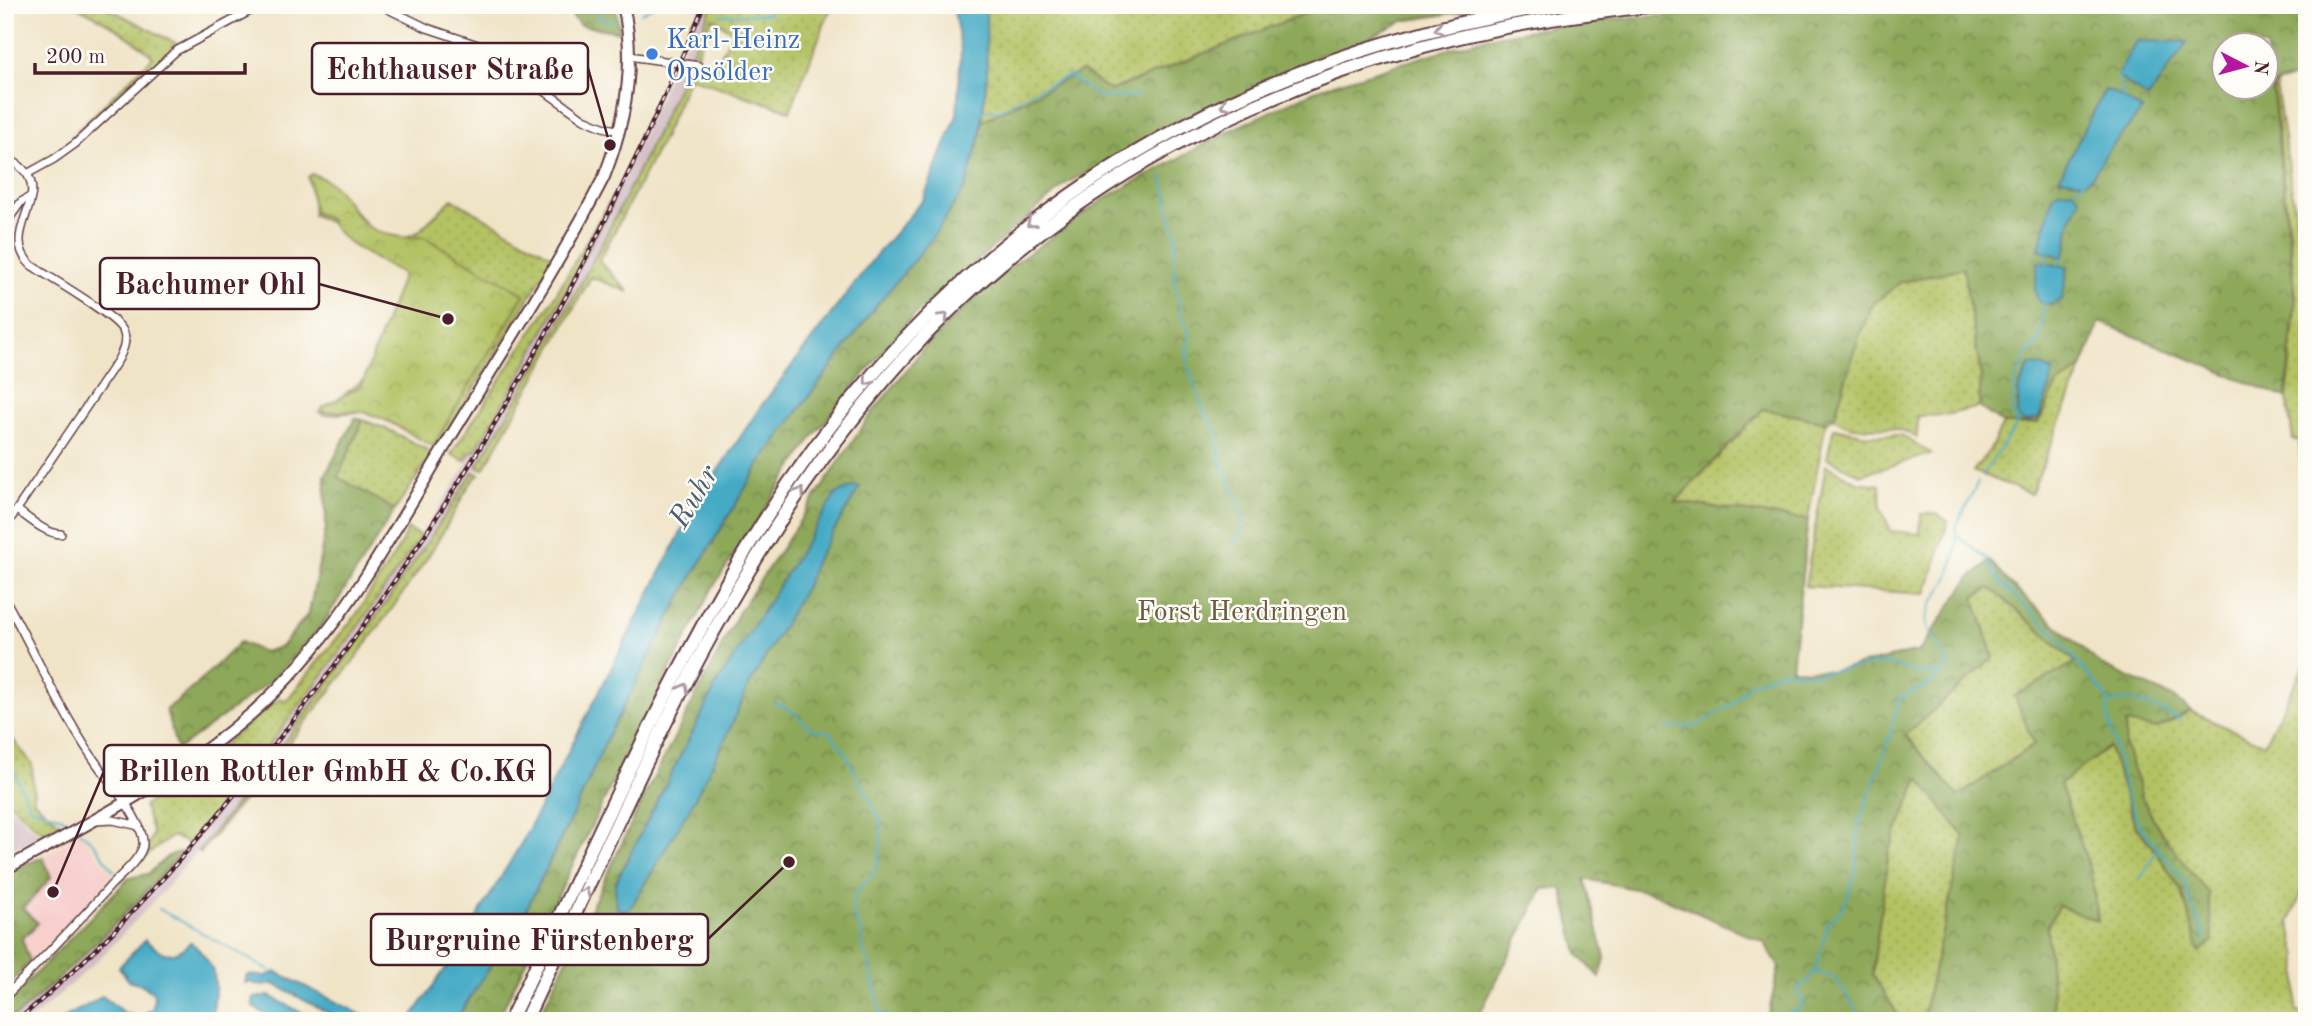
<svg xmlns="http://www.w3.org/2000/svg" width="2312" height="1026" font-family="'Old Standard TT',serif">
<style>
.built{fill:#f7d0ce}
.industrial{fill:#d2bec4}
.grass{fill:url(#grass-dots);stroke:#7e7048;stroke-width:2}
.forest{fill:url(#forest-crowns);stroke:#6c6442;stroke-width:2;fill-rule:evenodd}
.park{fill:url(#park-crowns);stroke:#7e7048;stroke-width:2}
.water{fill:#45aac5;stroke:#486478;stroke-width:2}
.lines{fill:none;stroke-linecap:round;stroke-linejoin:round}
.stream{stroke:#45aac5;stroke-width:2}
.minor-casing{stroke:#633d42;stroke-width:10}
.primary-casing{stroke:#633d42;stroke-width:14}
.motorway-casing{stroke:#633d42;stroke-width:16}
.minor{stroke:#fff;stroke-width:7}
.primary{stroke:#fff;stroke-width:10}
.motorway{stroke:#fff;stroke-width:12}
.rail-casing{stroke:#4a1f2b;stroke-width:4.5}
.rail{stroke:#fdfcf7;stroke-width:2;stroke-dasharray:5;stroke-linecap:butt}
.oneway{stroke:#ae9aa0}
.shop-dot{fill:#3f7fe0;stroke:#fdfcf7;stroke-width:2.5}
.labels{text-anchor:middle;stroke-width:5;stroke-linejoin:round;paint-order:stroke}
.shop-label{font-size:28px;fill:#366cbe;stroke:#fdfcf7;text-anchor:start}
.park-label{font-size:28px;fill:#6f583f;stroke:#fdfcf7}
.water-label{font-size:30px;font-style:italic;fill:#485e70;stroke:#fdfcf7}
.leader{fill:none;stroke:#4a1f2b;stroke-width:2.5}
.callout-dot{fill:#4a1f2b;stroke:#fdfcf7;stroke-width:2.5}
.callout{fill:#fdfcf7;stroke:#4a1f2b;stroke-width:2.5}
.callout-label{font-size:30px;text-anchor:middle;font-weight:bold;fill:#4a1f2b}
</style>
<defs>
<pattern id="grass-dots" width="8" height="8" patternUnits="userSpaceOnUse" patternTransform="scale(1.75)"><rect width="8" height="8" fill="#b3c264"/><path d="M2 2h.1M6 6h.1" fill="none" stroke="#9ba657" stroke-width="1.8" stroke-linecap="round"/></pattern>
<pattern id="forest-crowns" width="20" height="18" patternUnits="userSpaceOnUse" patternTransform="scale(1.75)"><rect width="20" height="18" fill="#8ea85a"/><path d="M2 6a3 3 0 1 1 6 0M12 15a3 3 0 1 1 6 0" fill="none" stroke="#76884b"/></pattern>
<pattern id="park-crowns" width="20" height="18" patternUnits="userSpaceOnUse" patternTransform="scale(1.75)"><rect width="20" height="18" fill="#b3c264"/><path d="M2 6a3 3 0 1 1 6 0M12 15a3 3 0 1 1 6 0" fill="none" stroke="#9ba657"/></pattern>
</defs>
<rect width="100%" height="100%" fill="#fdfcf7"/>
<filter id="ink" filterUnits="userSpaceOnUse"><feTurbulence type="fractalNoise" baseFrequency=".0143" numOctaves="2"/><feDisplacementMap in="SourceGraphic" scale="14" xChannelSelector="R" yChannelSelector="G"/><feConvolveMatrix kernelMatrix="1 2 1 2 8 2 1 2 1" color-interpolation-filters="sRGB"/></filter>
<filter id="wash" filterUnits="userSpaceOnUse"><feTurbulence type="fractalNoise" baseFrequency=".00686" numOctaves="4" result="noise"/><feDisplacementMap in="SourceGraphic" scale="28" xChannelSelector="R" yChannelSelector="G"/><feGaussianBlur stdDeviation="1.57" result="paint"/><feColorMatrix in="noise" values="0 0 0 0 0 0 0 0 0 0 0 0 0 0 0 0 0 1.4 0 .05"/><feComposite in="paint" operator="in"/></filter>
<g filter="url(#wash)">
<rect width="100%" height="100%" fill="#f0e4c7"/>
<path class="built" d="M80,833L114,876L30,962L21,939L37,923L23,909L51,877L43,857Z"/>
<path class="industrial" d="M701,5H712L649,153L531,377L477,467L422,552L340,670L268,765L167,887L103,955L30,1021H10L65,975L124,917L190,844L291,720L367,617L465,468L468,463L464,461L523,370L568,289L612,204L611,199L646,127L679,51H682Z
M5,801L29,826L42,835L5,853Z"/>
<path class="grass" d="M74,5H102L178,44L79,137L74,134L153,57C130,35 102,19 74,5Z
M712,5H832L790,111L689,77L664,136L599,261L629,292L591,277L484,469L477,467C554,338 625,206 686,69H713L733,32L712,18L694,61H688Z
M984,5H1326L1109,91L1082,71L982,121L987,75Z
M2273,85H2276L2307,291V550L2302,534V471L2299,440H2293L2287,399L2296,297Z
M314,179L354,210L372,231L404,238L418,232L452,199L554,257L439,447L394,422L369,411L324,415L319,412L331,405L369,375L384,326L409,261L313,215Z
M611,199L612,204L523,370L475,451H471L464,461L451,454L552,301Z
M1964,268L1981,377L1979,407L1946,415L1918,416L1917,438C1911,434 1904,430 1896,429C1871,424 1857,435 1834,418L1858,338L1873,304L1901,282Z
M2082,368L2031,494L1973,471L1991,448L2003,424L2038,423L2057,385Z
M1763,409L1826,422L1808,520L1675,502Z
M363,420L391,431L433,453L395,510L338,477Z
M1834,428L1867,435H1901L1932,454L1860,475L1827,458Z
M1826,465L1857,482L1880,485L1881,509L1891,531L1920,534L1921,514L1937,513L1948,522L1926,594L1805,586Z
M473,472L479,474L470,484C456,508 443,534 427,558C358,661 278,757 200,853L198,851C297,730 389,604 473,472Z
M407,529L421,536C349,643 272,744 190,844L172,836L140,861L153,834L144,806L166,791L280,698L286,701L356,615L401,544Z
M1991,588L2076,662L2015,696L2034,745L1958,796L1905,735L1994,657L1974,597Z
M2307,660V880L2289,923L2298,956L2296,1012L2307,1014V1021H2055L2047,927L2058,906L2098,920L2091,872L2060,784L2109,747L2136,828L2152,845L2182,892L2200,951L2213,941L2162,834L2142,800L2125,745L2126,722L2156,729L2190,711L2264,744Z
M5,729L32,764L34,801L62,825L47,833L37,828L5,798Z
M1919,778L1964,836L1922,1021H1902L1872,975L1889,850Z"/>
<path class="forest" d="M562,5H615L620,32L580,25Z
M1326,5H1504L1403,21L1068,182L910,319L814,435L713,587L619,769L497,1021H455L524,914L583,793L606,740L683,592L762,460L876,306L930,241L980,137L982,121L1082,71L1110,91Z
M1839,5H2307V73L2272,85L2295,297L2286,398L2100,322L2082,368L2057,385L2038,423L2003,424L1979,407L1981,377L1963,268L1901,282L1873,304L1858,338L1834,418L1826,422L1763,409L1675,502L1808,520L1792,669L1833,671L1919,651L1969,579L1990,561L2012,586L2101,665L2177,699L2190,711L2156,729L2126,723L2125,745L2143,800L2162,834L2208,893L2213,941L2199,952L2182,892L2152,845L2136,828L2109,747L2060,784L2091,872L2098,921L2058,906L2047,927L2055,1021H1922L1964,837L1919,778L1889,850L1872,974L1902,1021H1764L1768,1016L1779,967L1764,942L1650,892L1585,879L1605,958L1600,978L1578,954L1562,888L1543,889L1478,1017L1491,1021H537L647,791L739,612L871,414L932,338L1007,269L1107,197L1231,130L1321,88L1488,37L1595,20ZM2224,46H2266V88H2224ZM2053,196L2080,199L2069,224L2039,250ZM1991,588L2076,662L2015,696L2034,745L1958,796L1905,735L1994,657L1974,597Z
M355,418L363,420L338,477L395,510L321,627L272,680L177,750L166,710L196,685L240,642L263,652L281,647L309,613L326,528L325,476Z
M182,852C130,911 76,965 16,1016L10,1021H5V1005L129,878L148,874L168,856Z
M43,857L51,877L23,909L38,923L22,939L30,962L5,989V873Z"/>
<path class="park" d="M312,174C340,182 345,203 362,221C376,236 405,239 424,237L524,294L496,343L497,347H492L433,446C409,435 389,418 362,412C350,410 336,412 323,412L322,408L359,387L363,382L403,274C381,261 339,244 329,219L314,212L308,177Z"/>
<path class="water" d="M953,5H984L986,13L987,75L980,137L965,188L930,241L876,306L762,460L683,592L606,740L583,793L524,914L455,1021H409L450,962L522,842L695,505L761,406L877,254L923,200L957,115L961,50Z
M2136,41L2187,42L2148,98L2117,76Z
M2105,90L2113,92L2142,110L2108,151L2092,176L2084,182L2059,178Z
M2074,190L2080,199L2069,224L2067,246L2063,257L2039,250L2053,196L2058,191Z
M2038,262L2068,267L2062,300L2049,305L2038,301L2035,290Z
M2029,365L2041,366L2053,371L2050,388L2038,419L2025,422L2018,418V391Z
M855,486L860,487L816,560L805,588L747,689L729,731L691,806L629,910L623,911L616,907L615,884L716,686L836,494Z
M145,940C164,956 172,960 191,942C221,970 217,983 211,1021H60C75,1010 88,1007 102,996L125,1013L139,1018L153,1008L154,994L143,985L129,981L119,967Z
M276,972L362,1015L376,1021H343L274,984L257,985L251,982L245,983L247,975L266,976Z
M270,996L316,1021H277L253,1007V998Z"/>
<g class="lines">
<path class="stream" d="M594,5L597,14L604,20H614
M692,5L697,7
M641,13L656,5
M721,15L769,14L771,5
M2118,75L2124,99
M982,111L1000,110L1034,91L1072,75L1073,79L1100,98L1138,96
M1163,176L1170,215L1176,233L1174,278L1182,318L1189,332L1187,354L1188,367L1205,414L1217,432L1220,458L1240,507L1242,518L1241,532L1233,545
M2074,190L2085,180
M2047,265L2048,253
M2058,265L2063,257
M2016,425L2018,418
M1983,474L2016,426L2014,413L2011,410L2015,384L2026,355L2040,339L2044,302
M1958,536L1986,558L2000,582L2055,634L2106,697L2109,703L2107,712L2125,792L2139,825L2183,879L2205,940
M776,703C783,706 790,709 796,714C809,726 810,732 829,731L844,751L881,822V845L876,868L873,874L861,886L854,898L853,914L862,934L861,945L868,960L880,1011L887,1021
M2109,703L2131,700L2160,710L2180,720
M1666,728L1697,726L1732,704L1750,684L1783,670L1813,674L1885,663L1915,672L1938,674
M5,753L30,807L62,817L73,826
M80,832L93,842L114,871
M2140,879L2158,849
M159,909L274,973
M1822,947L1828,922L1839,913L1846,901L1855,873L1859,824L1887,745L1899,698L1928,685L1948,666L1938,643L1927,629L1926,619L1932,604L1949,577L1957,546L1956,527L1978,482
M1815,972L1834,977L1864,1021
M1784,1021L1786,1019V1014L1801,1008L1804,1002L1797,993L1799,987C1814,980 1816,966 1821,951"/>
</g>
</g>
<g filter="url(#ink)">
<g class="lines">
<defs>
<path id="minor" d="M380,5L427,28L481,46L584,119L603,127L620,131
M629,56L699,66
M5,157C13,161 22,166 27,174C46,202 0,235 31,265C48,277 120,317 124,333C127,343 122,352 118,360L5,527
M27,174L54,159L75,144L176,51L261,5
M5,224L21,202L28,198
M17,510C30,519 46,534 61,534
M5,599C37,656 63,718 102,771C113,786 150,830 142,849C137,862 121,875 111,885C77,924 41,960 5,997
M112,784L126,786H148
M95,821L113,820L139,826"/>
<path id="primary" d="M5,869C90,823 177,778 251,714C338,637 389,539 448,441C501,354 557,268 604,177C625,123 637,63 623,5"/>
<path id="motorway" d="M510,1021C587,861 657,697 749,545C933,243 1203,60 1554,5
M525,1021C601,862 668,699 762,549C815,464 876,383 947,313C1079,183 1246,94 1424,46C1500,25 1578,14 1656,5"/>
</defs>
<use href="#minor" class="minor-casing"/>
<use href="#primary" class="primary-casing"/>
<use href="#motorway" class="motorway-casing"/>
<use href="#minor" class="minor"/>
<use href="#primary" class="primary"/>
<use href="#motorway" class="motorway"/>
<defs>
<path id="rail" d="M17,1021C110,943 188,854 263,759C446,530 591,275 704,5"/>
</defs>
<use href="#rail" class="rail-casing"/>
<use href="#rail" class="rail"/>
</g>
<defs><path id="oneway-chevron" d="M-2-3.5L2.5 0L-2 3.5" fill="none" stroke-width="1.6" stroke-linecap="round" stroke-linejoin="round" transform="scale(1.75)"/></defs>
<g class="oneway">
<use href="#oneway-chevron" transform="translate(1439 29) rotate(167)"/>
<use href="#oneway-chevron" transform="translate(1225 105) rotate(156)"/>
<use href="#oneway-chevron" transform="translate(1031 223) rotate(141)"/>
<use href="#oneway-chevron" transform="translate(944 317) rotate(-45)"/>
<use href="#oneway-chevron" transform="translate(868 381) rotate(129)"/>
<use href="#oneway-chevron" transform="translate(800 492) rotate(-57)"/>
<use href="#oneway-chevron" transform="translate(684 688) rotate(-63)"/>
<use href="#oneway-chevron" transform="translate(585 892) rotate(-65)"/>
</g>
</g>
<circle class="shop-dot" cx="652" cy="54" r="7"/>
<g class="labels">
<g class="shop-label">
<text x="666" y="48">Karl-Heinz<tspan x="666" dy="32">Opsölder</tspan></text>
</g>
<g class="park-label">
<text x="1242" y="620">Forst Herdringen</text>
</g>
<g class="water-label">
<text transform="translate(693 496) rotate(-59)" y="10">Ruhr</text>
</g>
</g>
<path class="leader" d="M610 145L588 68M448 319L319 284M53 892L104 771M789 862L708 939"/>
<g class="callout-dot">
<circle cx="610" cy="145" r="7"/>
<circle cx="448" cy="319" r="7"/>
<circle cx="53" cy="892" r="7"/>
<circle cx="789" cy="862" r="7"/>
</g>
<g class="callout">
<rect x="312" y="43" width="276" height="51" rx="7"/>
<rect x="100" y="258" width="219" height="51" rx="7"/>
<rect x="104" y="745" width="446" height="51" rx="7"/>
<rect x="371" y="914" width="337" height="51" rx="7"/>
</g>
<g class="callout-label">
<text x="450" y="79">Echthauser Straße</text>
<text x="210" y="294">Bachumer Ohl</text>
<text x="327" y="781">Brillen Rottler GmbH &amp; Co.KG</text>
<text x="539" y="950">Burgruine Fürstenberg</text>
</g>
<rect width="2312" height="1026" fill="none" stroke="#fdfcf7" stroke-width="28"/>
<g transform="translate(2245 66) rotate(96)"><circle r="33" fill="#fdfcf7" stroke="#b5a4a5" stroke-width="2"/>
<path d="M0-5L12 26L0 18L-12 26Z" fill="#b5179e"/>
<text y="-10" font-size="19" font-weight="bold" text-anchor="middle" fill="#4a1f2b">N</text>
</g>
<path d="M35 63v10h210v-10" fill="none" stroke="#4a1f2b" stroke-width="3.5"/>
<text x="46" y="63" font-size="21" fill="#4a1f2b" stroke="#fdfcf7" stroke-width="5" paint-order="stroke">200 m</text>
</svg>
